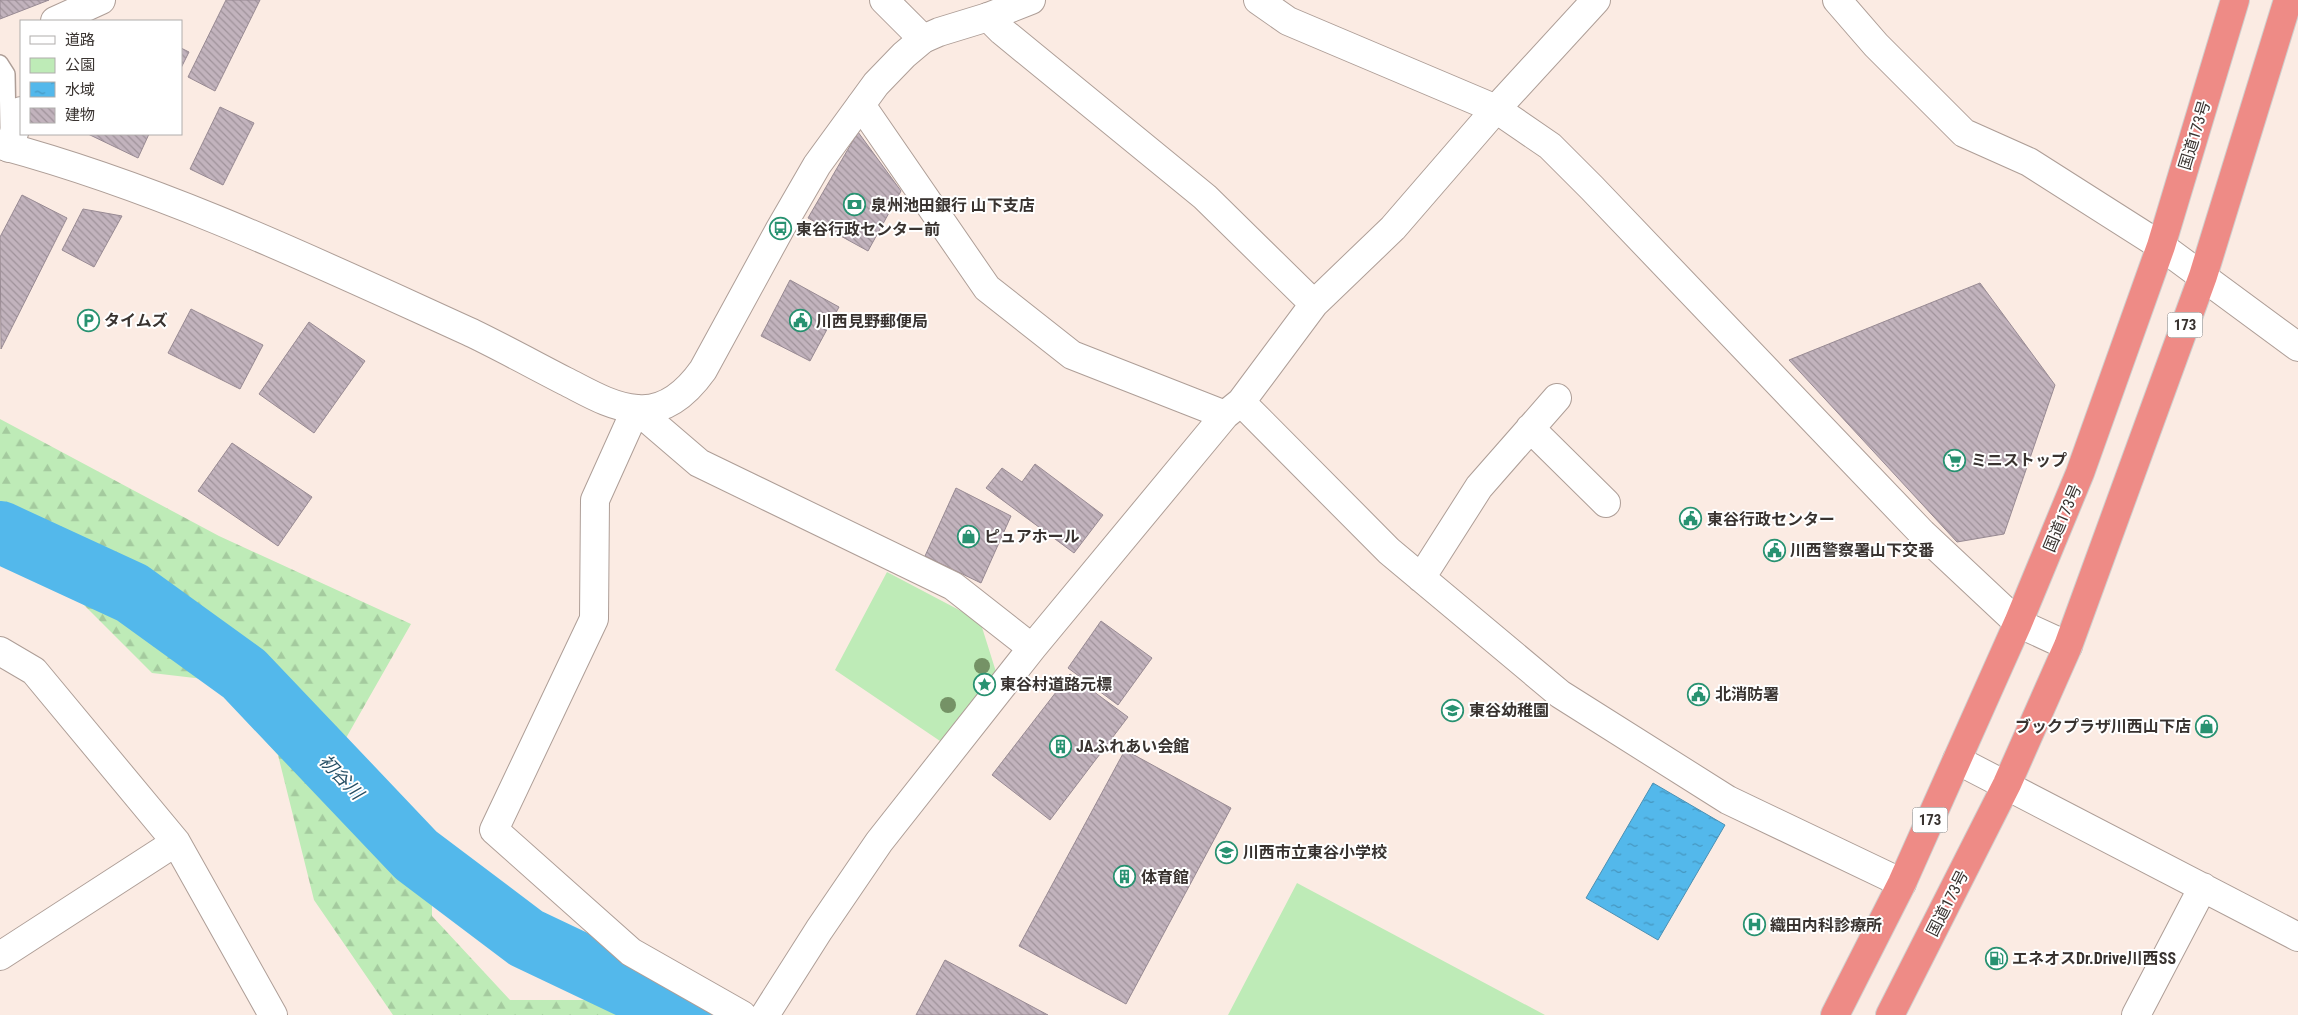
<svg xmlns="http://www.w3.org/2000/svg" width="2298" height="1015" font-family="'Roboto Condensed','Noto Sans JP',sans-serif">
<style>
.forest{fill:url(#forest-firs)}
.park{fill:#beebb7}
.water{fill:url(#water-ripples);stroke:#4b90b3}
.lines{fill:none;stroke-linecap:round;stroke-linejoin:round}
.river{stroke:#53b8eb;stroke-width:62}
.building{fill:url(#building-back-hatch);stroke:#988a93}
.service-casing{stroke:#ae9e97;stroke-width:18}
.minor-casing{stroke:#ae9e97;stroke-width:30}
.tertiary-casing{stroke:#ae9e97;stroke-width:30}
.trunk-casing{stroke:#cfcecd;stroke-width:30}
.service{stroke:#fff;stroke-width:15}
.minor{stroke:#fff;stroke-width:28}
.tertiary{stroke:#fff;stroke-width:28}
.trunk{stroke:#ee8b86;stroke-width:28}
.tree{fill:#759266}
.labels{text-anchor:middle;stroke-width:4;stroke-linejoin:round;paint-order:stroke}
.shield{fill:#fff;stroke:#74706e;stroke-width:1}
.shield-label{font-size:15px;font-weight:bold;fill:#393330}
.street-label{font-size:16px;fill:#393330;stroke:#fff}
.poi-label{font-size:16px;font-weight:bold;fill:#393330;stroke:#fff;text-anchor:start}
.water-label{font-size:18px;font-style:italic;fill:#244e64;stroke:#fff}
</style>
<defs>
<pattern id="forest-firs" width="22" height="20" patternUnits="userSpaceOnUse" patternTransform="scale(1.25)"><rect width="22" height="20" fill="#beebb7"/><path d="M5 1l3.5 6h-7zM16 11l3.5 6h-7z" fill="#a4ca9e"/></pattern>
<pattern id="water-ripples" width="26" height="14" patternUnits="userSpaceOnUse" patternTransform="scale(1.25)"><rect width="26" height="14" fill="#53b8eb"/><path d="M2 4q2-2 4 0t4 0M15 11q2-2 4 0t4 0" fill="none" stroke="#4696bf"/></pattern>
<pattern id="building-back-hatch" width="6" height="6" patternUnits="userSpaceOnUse" patternTransform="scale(1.25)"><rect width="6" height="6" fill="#c2b3bd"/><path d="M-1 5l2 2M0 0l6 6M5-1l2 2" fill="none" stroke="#9f929a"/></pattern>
</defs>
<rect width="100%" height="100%" fill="#fbebe3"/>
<path class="forest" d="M0,419L219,536L411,624L346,738L432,845V916L510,1000H587L625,1015H393L314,900L278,755L212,680L152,673L0,521Z"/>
<path class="park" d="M887,572L980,621L997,675L943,743L835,670Z
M1297,883L1545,1015H1228Z"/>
<path class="water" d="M1653,783L1725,825L1658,940L1586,898Z"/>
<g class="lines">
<path class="river" d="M0,532L132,593L244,674L416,855L526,938L688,1015"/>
</g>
<path class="building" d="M0,0H49L0,19Z
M226,0H260L215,91L188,77Z
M181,48L189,52L181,68Z
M220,107L254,123L223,185L190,169Z
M858,132L901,191L868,251L808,218Z
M88,134H149L138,158Z
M22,195L67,218L1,349L0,237Z
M83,209L122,216L94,267L62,250Z
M790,280L839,307L810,361L761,336Z
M1980,283L2055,385L2004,534L1957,542L1789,360Z
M191,309L263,345L240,389L168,353Z
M309,322L365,361L314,433L259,394Z
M232,443L312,497L278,546L198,491Z
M1035,464L1103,515L1074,553L986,488L1002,468L1022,482Z
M956,488L1011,516L981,583L925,556Z
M1101,621L1152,658L1118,705L1068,668Z
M1070,674L1128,717L1050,820L992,775Z
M1125,750L1231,808L1126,1004L1019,946Z
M945,960L1048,1015H916Z"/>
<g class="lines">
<defs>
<path id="service" d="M0,63L7,74L8,127"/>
<path id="minor" d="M884,0L923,39
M1837,0L1876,45L1964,133L2029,162L2161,246L2298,347
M988,17L1002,31L1205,197L1314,304
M55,21L101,0
M861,105L987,288L1072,355L1225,415
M9,148L21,111
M1241,402L1389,551L1560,694L1728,800L1902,883
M1530,428L1606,503
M1421,578L1479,487L1557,398
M1032,648L1225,415L1241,402L1314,304L1393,228L1496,109L1596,0
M0,651L34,671L176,842L273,1015
M1957,760L2298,937
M0,956L176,842
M742,1015L631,952L494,830L594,619L595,500L636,409L699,463L953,586L1032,648L879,842L819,930L765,1015
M2136,1015L2203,887"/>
<path id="tertiary" d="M1258,0L1288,21L1496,109L1550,146L1592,188L1922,533L2018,623L2068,646
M0,145C164,189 318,263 472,333C503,348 534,365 565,381C587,392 611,407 637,409C666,412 688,391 703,370L780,229L817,165L876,84L904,55L923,39L939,32L988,17L1031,0"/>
<path id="trunk" d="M1835,1015L1902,883L2018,623L2080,473L2161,246L2235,0
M1890,1015L2007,784L2068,646L2203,276L2288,0"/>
</defs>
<use href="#service" class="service-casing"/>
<use href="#minor" class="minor-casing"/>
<use href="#tertiary" class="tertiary-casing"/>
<use href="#trunk" class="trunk-casing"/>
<use href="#service" class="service"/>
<use href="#minor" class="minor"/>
<use href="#tertiary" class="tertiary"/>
<use href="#trunk" class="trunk"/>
</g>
<g class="tree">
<circle cx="982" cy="666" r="8"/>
<circle cx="948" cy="705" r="8"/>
</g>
<defs>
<symbol id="bank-ring" viewBox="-11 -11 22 22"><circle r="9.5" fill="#fff" stroke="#289271" stroke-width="1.5"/><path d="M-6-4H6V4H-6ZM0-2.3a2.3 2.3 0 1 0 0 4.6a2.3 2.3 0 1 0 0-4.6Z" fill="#289271"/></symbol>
<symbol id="bus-ring" viewBox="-11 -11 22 22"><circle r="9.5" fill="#fff" stroke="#289271" stroke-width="1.5"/><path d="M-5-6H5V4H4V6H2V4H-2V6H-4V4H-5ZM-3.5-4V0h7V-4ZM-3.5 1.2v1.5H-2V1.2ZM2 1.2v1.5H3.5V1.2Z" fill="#289271"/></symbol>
<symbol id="parking-ring" viewBox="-11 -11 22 22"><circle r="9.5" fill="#fff" stroke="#289271" stroke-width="1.5"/><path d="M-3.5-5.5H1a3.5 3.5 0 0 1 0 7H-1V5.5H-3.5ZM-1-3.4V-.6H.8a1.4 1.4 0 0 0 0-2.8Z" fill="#289271"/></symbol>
<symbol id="civic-ring" viewBox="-11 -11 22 22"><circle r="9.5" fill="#fff" stroke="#289271" stroke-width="1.5"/><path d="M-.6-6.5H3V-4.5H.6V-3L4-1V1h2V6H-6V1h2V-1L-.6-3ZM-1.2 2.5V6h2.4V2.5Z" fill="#289271"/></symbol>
<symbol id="supermarket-ring" viewBox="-11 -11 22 22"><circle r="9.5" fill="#fff" stroke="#289271" stroke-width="1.5"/><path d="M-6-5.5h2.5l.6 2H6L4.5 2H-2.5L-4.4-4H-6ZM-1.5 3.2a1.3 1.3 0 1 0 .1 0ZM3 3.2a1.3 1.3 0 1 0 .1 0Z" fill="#289271"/></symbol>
<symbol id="shop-ring" viewBox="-11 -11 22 22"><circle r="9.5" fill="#fff" stroke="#289271" stroke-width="1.5"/><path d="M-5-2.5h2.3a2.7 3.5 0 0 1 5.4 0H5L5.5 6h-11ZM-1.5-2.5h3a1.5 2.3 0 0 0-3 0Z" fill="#289271"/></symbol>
<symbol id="sight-ring" viewBox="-11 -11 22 22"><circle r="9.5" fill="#fff" stroke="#289271" stroke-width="1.5"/><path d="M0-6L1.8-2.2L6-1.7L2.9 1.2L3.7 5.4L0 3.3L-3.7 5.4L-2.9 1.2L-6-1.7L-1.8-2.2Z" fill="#289271"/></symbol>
<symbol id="school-ring" viewBox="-11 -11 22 22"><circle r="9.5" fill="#fff" stroke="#289271" stroke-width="1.5"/><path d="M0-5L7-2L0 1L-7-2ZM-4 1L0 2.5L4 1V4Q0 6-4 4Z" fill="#289271"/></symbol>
<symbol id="building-ring" viewBox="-11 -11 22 22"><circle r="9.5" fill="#fff" stroke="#289271" stroke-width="1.5"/><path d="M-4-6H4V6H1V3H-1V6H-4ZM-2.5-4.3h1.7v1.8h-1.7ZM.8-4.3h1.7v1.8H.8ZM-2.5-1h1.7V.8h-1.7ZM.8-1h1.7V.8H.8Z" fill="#289271"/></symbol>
<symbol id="hospital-ring" viewBox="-11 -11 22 22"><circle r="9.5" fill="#fff" stroke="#289271" stroke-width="1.5"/><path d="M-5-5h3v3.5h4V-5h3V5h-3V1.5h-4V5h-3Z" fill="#289271"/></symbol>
<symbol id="fuel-ring" viewBox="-11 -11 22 22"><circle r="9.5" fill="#fff" stroke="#289271" stroke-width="1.5"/><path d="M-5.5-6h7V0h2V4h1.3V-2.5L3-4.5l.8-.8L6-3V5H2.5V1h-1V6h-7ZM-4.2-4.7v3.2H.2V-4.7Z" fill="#289271"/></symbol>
</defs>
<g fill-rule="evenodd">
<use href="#bank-ring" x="842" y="192" width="25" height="25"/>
<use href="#bus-ring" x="768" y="216" width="25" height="25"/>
<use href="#parking-ring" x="76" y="308" width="25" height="25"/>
<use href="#civic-ring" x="788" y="308" width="25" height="25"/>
<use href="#supermarket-ring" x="1942" y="448" width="25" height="25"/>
<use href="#civic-ring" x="1678" y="506" width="25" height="25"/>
<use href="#shop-ring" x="956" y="524" width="25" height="25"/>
<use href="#civic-ring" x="1762" y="538" width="25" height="25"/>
<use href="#sight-ring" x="972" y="672" width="25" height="25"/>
<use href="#civic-ring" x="1686" y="682" width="25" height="25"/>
<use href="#school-ring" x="1440" y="698" width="25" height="25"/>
<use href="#shop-ring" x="2194" y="714" width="25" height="25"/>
<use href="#building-ring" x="1048" y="734" width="25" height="25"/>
<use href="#school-ring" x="1214" y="840" width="25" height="25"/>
<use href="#building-ring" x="1112" y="864" width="25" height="25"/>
<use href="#hospital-ring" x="1742" y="912" width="25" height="25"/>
<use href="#fuel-ring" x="1984" y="946" width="25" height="25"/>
</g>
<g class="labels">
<g class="shield">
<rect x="2167.5" y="312.5" width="35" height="25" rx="4"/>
<rect x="1912.5" y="807.5" width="35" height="25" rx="4"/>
</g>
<g class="shield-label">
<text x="2185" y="330">173</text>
<text x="1930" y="825">173</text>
</g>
<g class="street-label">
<text transform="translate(2194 135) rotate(-73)" y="6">国道173号</text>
<text transform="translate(2062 518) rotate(-67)" y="6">国道173号</text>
<text transform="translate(1947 903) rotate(-63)" y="6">国道173号</text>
</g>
<g class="poi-label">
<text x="871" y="211">泉州池田銀行 山下支店</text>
<text x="796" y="235">東谷行政センター前</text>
<text x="104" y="326">タイムズ</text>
<text x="816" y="327">川西見野郵便局</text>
<text x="1971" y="466">ミニストップ</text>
<text x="1707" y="525">東谷行政センター</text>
<text x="984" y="542">ピュアホール</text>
<text x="1790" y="556">川西警察署山下交番</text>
<text x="1000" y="690">東谷村道路元標</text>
<text x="1715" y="700">北消防署</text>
<text x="1469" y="716">東谷幼稚園</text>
<text x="2191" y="732" text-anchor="end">ブックプラザ川西山下店</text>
<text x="1076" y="752">JAふれあい会館</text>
<text x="1243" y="858">川西市立東谷小学校</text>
<text x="1141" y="883">体育館</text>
<text x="1770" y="931">織田内科診療所</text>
<text x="2012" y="964">エネオスDr.Drive川西SS</text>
</g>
<g class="water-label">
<text transform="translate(341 777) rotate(46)" y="6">初谷川</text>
</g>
</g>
<rect x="20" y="20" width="162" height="115" fill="#ffffff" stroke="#b0adac"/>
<rect x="30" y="36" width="25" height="8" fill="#ffffff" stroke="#b0adac"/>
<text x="65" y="45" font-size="15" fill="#393330">道路</text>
<rect x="30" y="58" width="25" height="15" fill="#beebb7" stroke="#b0adac"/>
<text x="65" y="70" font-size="15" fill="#393330">公園</text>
<rect x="30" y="82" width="25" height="15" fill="url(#water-ripples)" stroke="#b0adac"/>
<text x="65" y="95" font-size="15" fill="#393330">水域</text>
<rect x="30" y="108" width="25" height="15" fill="url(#building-back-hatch)" stroke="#b0adac"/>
<text x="65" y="120" font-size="15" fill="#393330">建物</text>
</svg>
